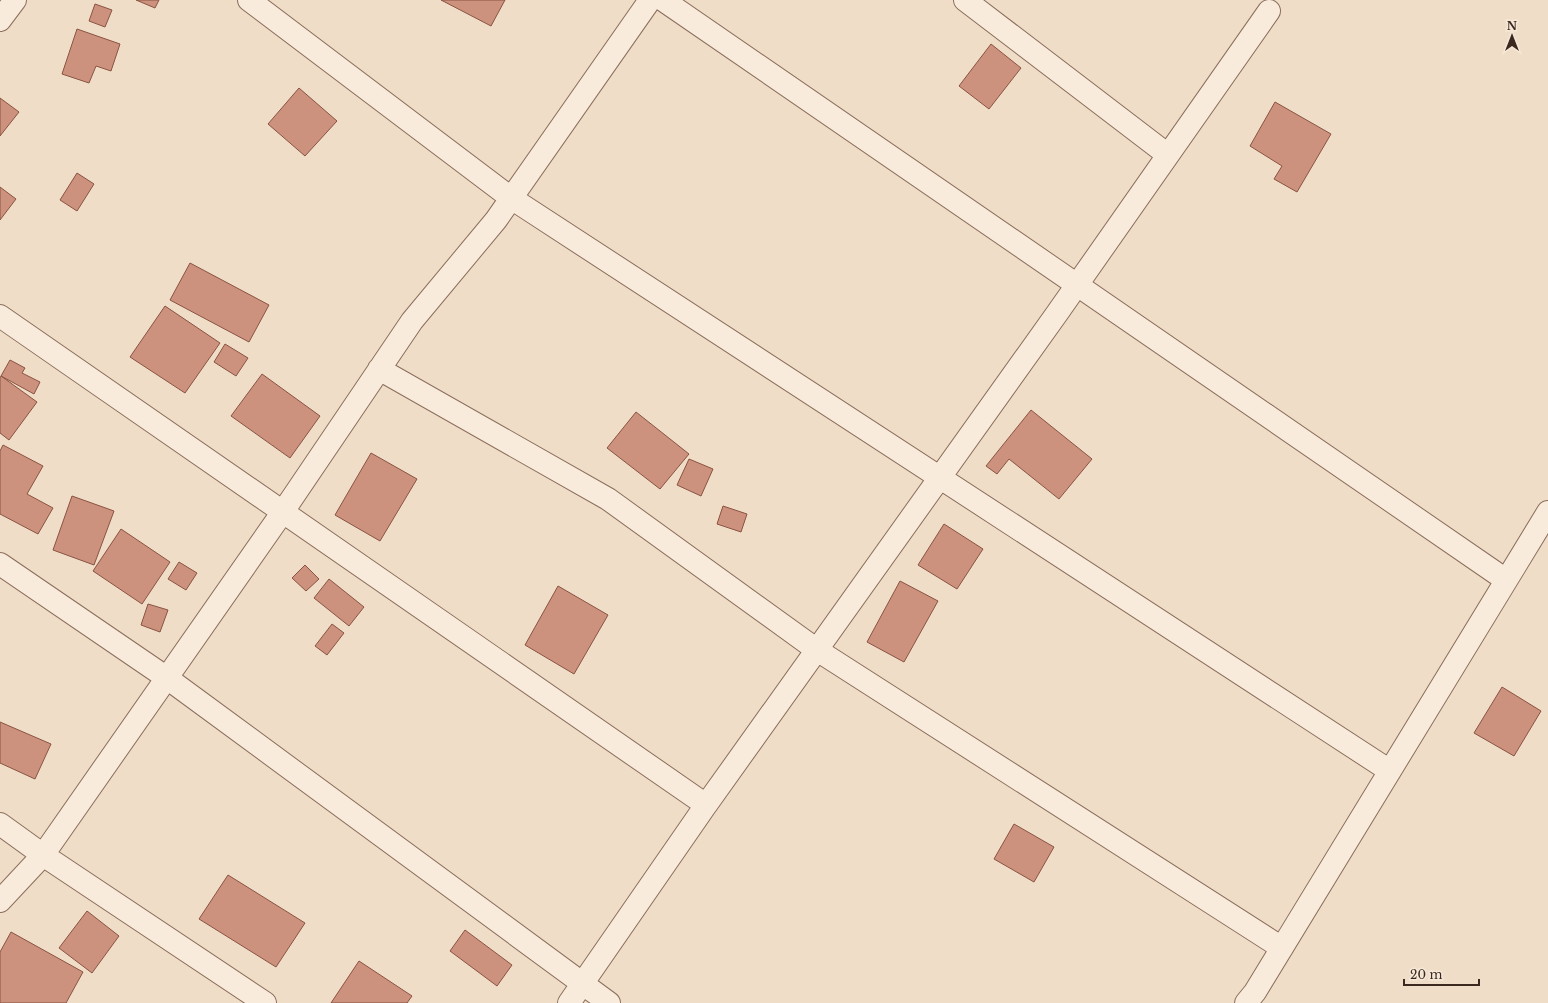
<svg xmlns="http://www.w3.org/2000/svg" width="1548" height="1003" font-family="'Libre Baskerville',serif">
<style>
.building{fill:#cc927e;stroke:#8a5342}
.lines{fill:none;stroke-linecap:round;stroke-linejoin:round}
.street-casing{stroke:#8b6e5c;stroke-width:24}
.street{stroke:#f9ebdb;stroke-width:22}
</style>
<rect width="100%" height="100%" fill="#efddc7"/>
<path class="building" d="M136,0H159L155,8Z
M441,0H505L491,26Z
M95,4L112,10L105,27L89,21Z
M77,29L120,44L111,71L96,66L89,83L62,74Z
M991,44L1021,68L989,109L959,86Z
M299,88L337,121L305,156L268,124Z
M0,98L19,112L0,136Z
M1275,102L1331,134L1297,192L1274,179L1282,166L1250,146Z
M77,173L94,184L77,211L60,200Z
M0,187L16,199L0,220Z
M190,263L269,305L249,342L170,300Z
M165,306L220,343L185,393L130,357Z
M225,344L248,358L236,376L214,362Z
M10,360L25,368L22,373L40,382L34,394L1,376Z
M262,374L320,416L290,458L231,416Z
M1,376L37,402L9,440L0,433V378Z
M1031,410L1092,459L1059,499L1009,459L997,474L986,466Z
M636,412L689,454L660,489L607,448Z
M3,445L43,466L27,494L53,508L38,534L0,514V451Z
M371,453L417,479L380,541L335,515Z
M689,459L713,469L701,496L677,485Z
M72,496L114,511L94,565L53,550Z
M723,506L747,514L741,532L717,524Z
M944,524L983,549L957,589L918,565Z
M121,529L170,562L142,604L93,571Z
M179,562L197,573L186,590L168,579Z
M305,565L319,579L306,591L292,578Z
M329,579L364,607L349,626L314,598Z
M900,581L938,601L904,662L867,642Z
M558,586L608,615L574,674L525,645Z
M148,604L168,610L160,632L141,625Z
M332,624L344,633L327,655L315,646Z
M1502,687L1541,711L1514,756L1474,733Z
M0,722L51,744L35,779L0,763Z
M1014,824L1054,847L1034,882L994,859Z
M228,875L305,923L276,967L199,919Z
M87,911L119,936L92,973L59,948Z
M465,930L512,965L497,986L450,951Z
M11,932L83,972L66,1003H0V952Z
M359,961L412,996L407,1003H331Z"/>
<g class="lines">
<defs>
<path id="street" d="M249,0L511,198L1390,771
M663,0L1506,580
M965,0L1168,155
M0,20L15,0
M0,316L706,805L1058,312L1269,11
M379,369L608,499L817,650L1282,948
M0,564L167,678L609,1003
M0,824L43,855L265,1003
M0,901L43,855L282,513L412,321L496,220L650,0
M569,1003L706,805
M1246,1003L1255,992L1548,512"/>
</defs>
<use href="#street" class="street-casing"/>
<use href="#street" class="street"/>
</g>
<g transform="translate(1512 36)" stroke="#f6e8d7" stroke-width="3" paint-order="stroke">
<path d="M0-3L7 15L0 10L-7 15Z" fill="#3b2920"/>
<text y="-6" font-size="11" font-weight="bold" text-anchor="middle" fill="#3b2920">N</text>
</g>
<path d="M1404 979v6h75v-6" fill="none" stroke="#3b2920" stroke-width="2"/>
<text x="1410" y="979" font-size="12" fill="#3b2920" stroke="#f6e8d7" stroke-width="3" paint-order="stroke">20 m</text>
</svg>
